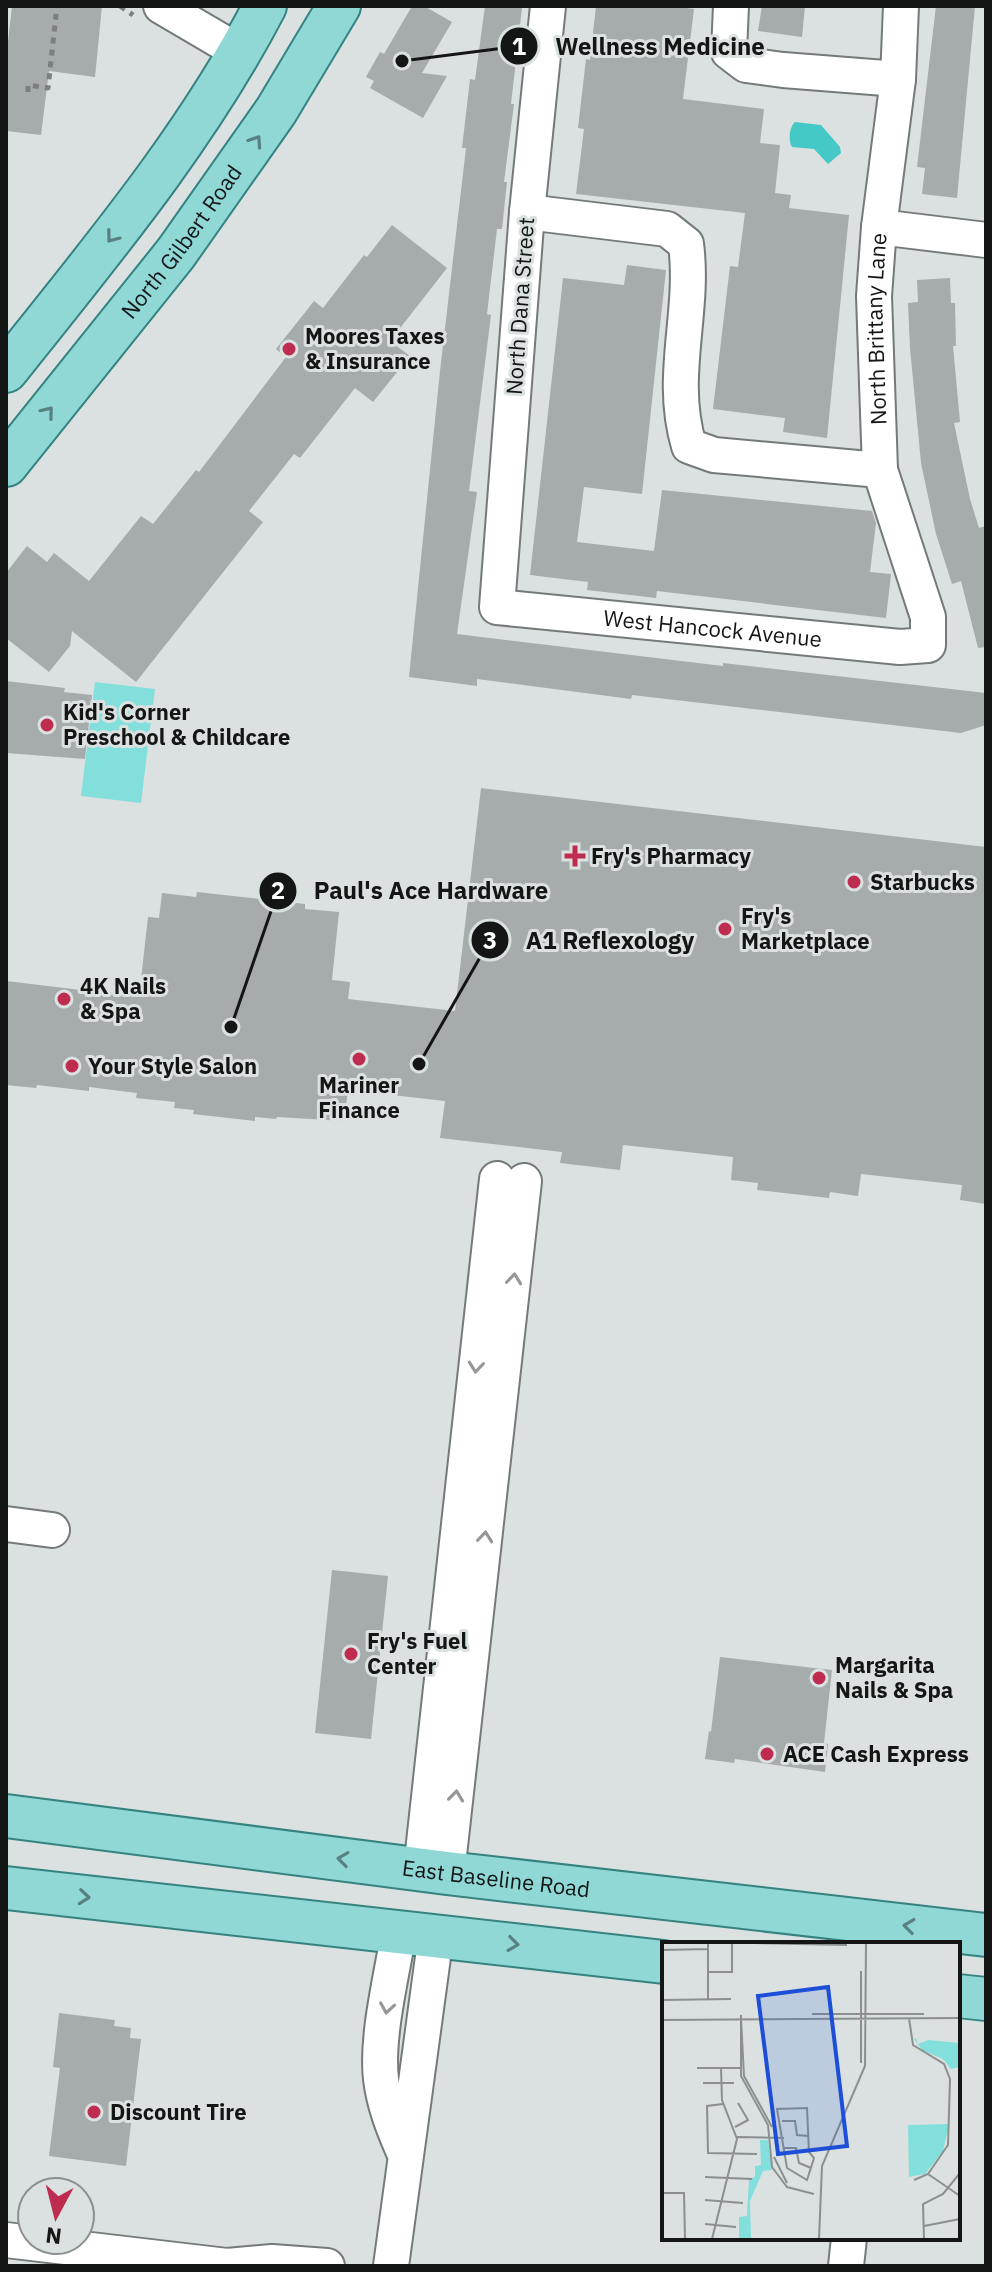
<svg xmlns="http://www.w3.org/2000/svg" width="992" height="2272" font-family="'IBM Plex Sans',sans-serif">
<style>
.green{fill:#83dfdc}
.water{fill:#45c9c6}
.building{fill:#a5acab}
.lines{fill:none;stroke-linecap:round;stroke-linejoin:round}
.minor-casing{stroke:#747a7a;stroke-width:38}
.major-casing{stroke:#348381;stroke-width:46}
.path{stroke:#7b807f;stroke-width:5;stroke-dasharray:6 6;stroke-linecap:butt}
.minor{stroke:#fff;stroke-width:34}
.major{stroke:#8fd8d6;stroke-width:42}
.oneway{stroke:#588180}
.oneway2{stroke:#959696}
.poi-dot{fill:#be2d4f;stroke:#dae1e0;stroke-width:3}
.labels{text-anchor:middle;stroke-width:6;stroke-linejoin:round;paint-order:stroke}
.street-label{font-size:22px;fill:#141616;stroke:#dae1e0}
.poi-label{font-size:22px;font-weight:bold;fill:#141616;stroke:#dae1e0;text-anchor:start}
.inset-road{fill:none;stroke:#8b908f;stroke-width:2}
.view{fill:#1d4ed8;fill-opacity:0.15;stroke:#1d4ed8;stroke-width:4}
.inset-edge{fill:none;stroke:#141616;stroke-width:4}
.leader{fill:none;stroke:#141616;stroke-width:3}
.callout-dot{fill:#141616;stroke:#dae1e0;stroke-width:3}
.mark-label{font-size:24px;text-anchor:middle;font-weight:bold;fill:#fff}
.callout-label{font-size:24px;text-anchor:middle;font-weight:bold;fill:#141616;stroke:#dae1e0;stroke-width:6;stroke-linejoin:round;paint-order:stroke}
</style>
<rect width="100%" height="100%" fill="#dae1e0"/>
<path class="green" d="M95,682L155,689L141,803L81,796Z"/>
<path class="water" d="M795,122L821,125L840,147L841,153L828,164L814,149L792,147C788,141 789,127 795,122Z"/>
<path class="building" d="M12,6H102L95,77L49,71L41,135L6,131V60Z
M412,6H424L452,22L422,73L447,76L423,118L370,88L374,81L366,77L380,52L384,54Z
M485,6L522,8L511,104H514L504,182H507L502,229H497L487,314L491,315L469,491L477,492L457,634L723,666V663L986,693V725L961,733L632,695L631,699L477,679V686L409,677L440,371L466,148H462L470,79L475,80Z
M596,6H671L694,9L683,99L764,109L760,143L780,145L775,193L791,195L789,208L849,215L827,438L783,432L785,418L713,409L730,266L738,267L745,213L576,194L584,129L578,128L586,59L590,60Z
M762,6H805L802,37L758,31Z
M936,6H975L957,198L922,194L925,168L917,167Z
M392,225L447,268L390,341L410,356L373,402L355,388L300,458L294,454L249,511L263,522L136,682L72,631L70,646L49,672L6,638V573L27,546L47,562L54,553L89,581L141,516L153,524L196,470L199,472L286,357L276,349L314,301L323,308L364,255L367,257Z
M627,265L666,270L642,494L584,487L577,542L654,551L662,490L872,511L876,523L870,572L891,574L886,618L657,591L656,598L587,590L588,582L530,575L563,278L624,285Z
M950,278L951,303H955L956,346H953L960,422L954,423L970,499L979,528L986,526V647L978,648L961,581L952,584L936,534L921,463L910,348L908,303L918,302L917,280Z
M6,681L65,688L64,692L92,695L85,759L6,753Z
M481,788L986,847V1204L960,1200L962,1185L861,1174L858,1196L830,1192L829,1198L757,1190L758,1183L731,1180L733,1157L623,1145L620,1170L560,1163L562,1152L440,1138L445,1101L348,1090L344,1121L277,1117L276,1119L255,1117V1121L193,1114L194,1110L174,1108L175,1102L136,1098L137,1093L89,1087V1091L37,1085L36,1088L6,1085V981L139,997L148,917L159,918L162,893L196,897L197,892L305,904V909L339,912L332,980L350,982L348,999L455,1011Z
M332,1570L388,1576L371,1739L315,1733Z
M720,1657L832,1670L824,1743L828,1744L825,1772L735,1759L734,1763L705,1759L709,1731L711,1732Z
M59,2013L115,2020L114,2026L131,2028L130,2038L141,2039L126,2166L49,2156L60,2068L53,2067Z"/>
<g class="lines">
<defs>
<g id="minor">
<path d="M161,6L241,53"/>
<path id="s1" d="M548,6L527,212L497,607L900,647L928,645V617L880,470L874,296L879,227L898,79L901,6"/>
<path d="M731,6L729,52L746,65L783,70L898,79"/>
<path d="M527,212L667,229L686,244C695,314 668,376 689,446L714,455L880,470"/>
<path d="M879,227L986,240"/>
<path d="M6,1524L52,1530"/>
<path d="M421,1870L497,1179"/>
<path d="M447,1873L524,1181"/>
<path d="M399,1931C392,1974 376,2037 381,2079C384,2104 393,2127 403,2150"/>
<path d="M6,2240L227,2266L272,2262L327,2266"/>
<path d="M391,2266L436,1935"/>
<path d="M846,2266L849,2238"/>
</g>
<g id="major">
<path d="M6,371C99,254 196,139 265,6"/>
<path id="s2" d="M6,465L176,253L276,111L339,6"/>
<path id="s3" d="M6,1816L447,1873L986,1935"/>
<path d="M6,1888L664,1962"/>
<path d="M958,1996L986,1999"/>
</g>
</defs>
<use href="#minor" class="minor-casing"/>
<use href="#major" class="major-casing"/>
<path class="path" d="M120,6L133,15
M28,92V85L48,88L57,6"/>
<use href="#minor" class="minor"/>
<use href="#major" class="major"/>
</g>
<defs><path id="oneway-chevron" d="M-2-3.5L2.5 0L-2 3.5" fill="none" stroke-width="1.6" stroke-linecap="round" stroke-linejoin="round" transform="scale(2)"/></defs>
<g class="oneway">
<use href="#oneway-chevron" transform="translate(256 141) rotate(-56)"/>
<use href="#oneway-chevron" transform="translate(112 237) rotate(127)"/>
<use href="#oneway-chevron" transform="translate(48 412) rotate(-51)"/>
<use href="#oneway-chevron" transform="translate(343 1859) rotate(-172)"/>
<use href="#oneway-chevron" transform="translate(84 1897) rotate(6)"/>
<use href="#oneway-chevron" transform="translate(909 1926) rotate(-173)"/>
<use href="#oneway-chevron" transform="translate(513 1944) rotate(7)"/>
</g>
<g class="oneway2">
<use href="#oneway-chevron" transform="translate(514 1279) rotate(-84)"/>
<use href="#oneway-chevron" transform="translate(476 1367) rotate(96)"/>
<use href="#oneway-chevron" transform="translate(485 1537) rotate(-84)"/>
<use href="#oneway-chevron" transform="translate(456 1796) rotate(-83)"/>
<use href="#oneway-chevron" transform="translate(387 2008) rotate(99)"/>
</g>
<g class="poi-dot">
<circle cx="289" cy="349" r="8"/>
<circle cx="47" cy="725" r="8"/>
<path d="M571 844h8v8h8v8h-8v8h-8v-8h-8v-8h8z"/>
<circle cx="854" cy="882" r="8"/>
<circle cx="725" cy="929" r="8"/>
<circle cx="64" cy="999" r="8"/>
<circle cx="359" cy="1059" r="8"/>
<circle cx="72" cy="1066" r="8"/>
<circle cx="351" cy="1654" r="8"/>
<circle cx="819" cy="1678" r="8"/>
<circle cx="767" cy="1754" r="8"/>
<circle cx="94" cy="2112" r="8"/>
</g>
<g class="labels">
<g class="street-label">
<text dy="8" stroke="none"><textPath href="#s2" startOffset="284">North Gilbert Road</textPath></text>
<text transform="translate(520 306) rotate(-86)" y="8">North Dana Street</text>
<text dy="8" stroke="none"><textPath href="#s1" startOffset="1360">North Brittany Lane</textPath></text>
<text dy="8" stroke="none"><textPath href="#s1" startOffset="820">West Hancock Avenue</textPath></text>
<text dy="8" stroke="none"><textPath href="#s3" startOffset="494">East Baseline Road</textPath></text>
</g>
<g class="poi-label">
<text x="305" y="344">Moores Taxes<tspan x="305" dy="25">&amp; Insurance</tspan></text>
<text x="63" y="720">Kid's Corner<tspan x="63" dy="25">Preschool &amp; Childcare</tspan></text>
<text x="591" y="864">Fry's Pharmacy</text>
<text x="870" y="890">Starbucks</text>
<text x="741" y="924">Fry's<tspan x="741" dy="25">Marketplace</tspan></text>
<text x="80" y="994">4K Nails<tspan x="80" dy="25">&amp; Spa</tspan></text>
<text x="88" y="1074">Your Style Salon</text>
<text x="359" y="1093" text-anchor="middle">Mariner<tspan x="359" dy="25">Finance</tspan></text>
<text x="367" y="1649">Fry's Fuel<tspan x="367" dy="25">Center</tspan></text>
<text x="835" y="1673">Margarita<tspan x="835" dy="25">Nails &amp; Spa</tspan></text>
<text x="783" y="1762">ACE Cash Express</text>
<text x="110" y="2120">Discount Tire</text>
</g>
</g>
<g transform="translate(662 1942)">
<rect width="298" height="298" fill="#dae1e0"/>
<path d="M254,96L256,102L266,98L298,101V125L289,127L281,117L260,108L252,97ZM287,182L281,209L263,232L247,235L246,183ZM98,198H106L110,228L101,229L88,259L89,297H77V275L85,274L87,237L93,235V224L99,223Z" fill="#83dfdc"/>
<path class="inset-road" d="M93,1L185,3M0,8L46,7M46,30H70V1M46,57V1M0,58L69,57M150,72H262M79,73V134L106,183L110,225L125,245L152,252M247,76L251,103L282,122L288,137L286,203L266,232L252,238M79,77L82,134L110,185M0,78L298,76M199,121V29M35,126H79M41,141H72M61,162L45,164L46,211L95,212M145,166L147,210L152,216L145,238L125,226L115,167ZM120,179H133L135,193L146,194M73,185L86,178L76,161M75,195L122,196M122,206H134L137,221L149,226M112,215L125,241M266,232L298,254M43,235L90,237M0,251H22L23,297M43,258L81,261M43,282L74,285M262,284L298,277M50,297L75,197L60,158L59,126M157,297L160,224L203,124L204,1M262,297L261,262L281,252L298,231"/>
<path class="view" d="M166,45L185,204L116,212L96,54Z"/>
<rect width="298" height="298" class="inset-edge"/>
</g>
<path class="leader" d="M402 61L519 46M231 1027L278 891M419 1064L490 940"/>
<g class="callout-dot">
<circle cx="402" cy="61" r="8"/>
<circle cx="231" cy="1027" r="8"/>
<circle cx="419" cy="1064" r="8"/>
<circle cx="519" cy="46" r="20"/>
<circle cx="278" cy="891" r="20"/>
<circle cx="490" cy="940" r="20"/>
</g>
<g class="mark-label">
<text x="519" y="55">1</text>
<text x="278" y="899">2</text>
<text x="490" y="949">3</text>
</g>
<g class="callout-label">
<text x="660" y="55">Wellness Medicine</text>
<text x="431" y="899">Paul's Ace Hardware</text>
<text x="610" y="949">A1 Reflexology</text>
</g>
<rect width="992" height="2272" fill="none" stroke="#141616" stroke-width="16"/>
<g transform="translate(56 2216) rotate(187)"><circle r="38" fill="#dae1e0" stroke="#8b908f" stroke-width="2"/>
<path d="M0-6L14 30L0 20L-14 30Z" fill="#be2d4f"/>
<text y="-12" font-size="22" font-weight="bold" text-anchor="middle" fill="#141616">N</text>
</g>
</svg>
